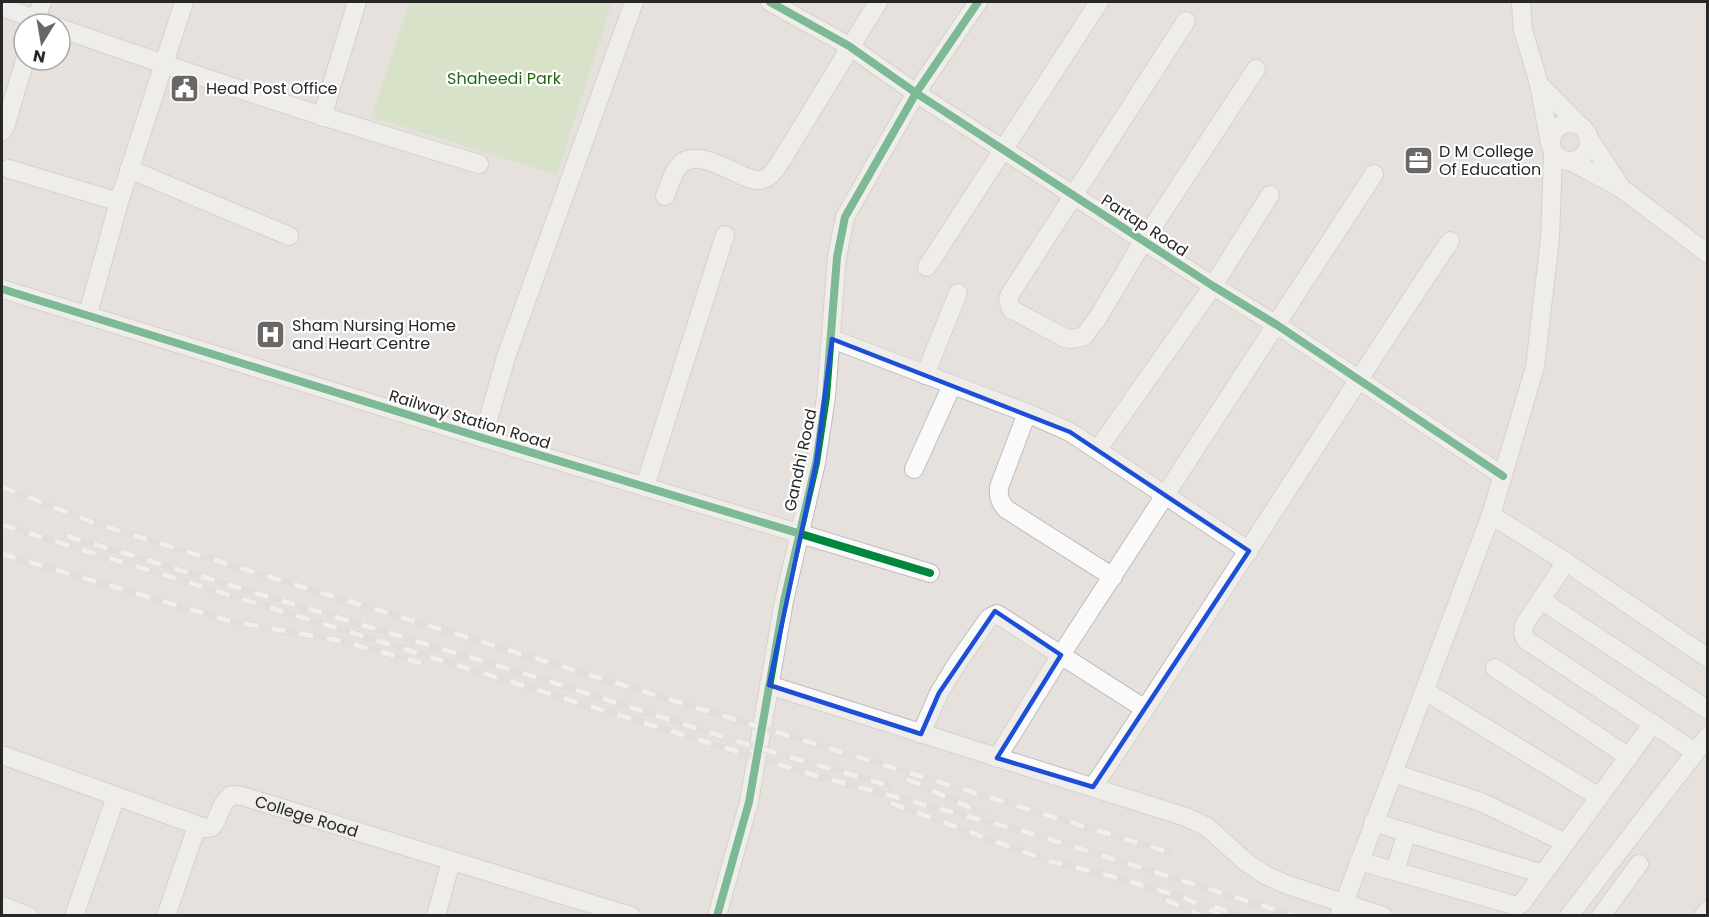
<svg xmlns="http://www.w3.org/2000/svg" width="1709" height="917" font-family="Poppins,sans-serif">
<style>
.green{fill:#c7e3b2}
.lines{fill:none;stroke-linecap:round;stroke-linejoin:round}
.minor-casing{stroke:#bfbdbe;stroke-width:20}
.minor{stroke:#fbfafa;stroke-width:18}
.rail-casing{stroke:#dcdcde;stroke-width:7}
.rail{stroke:#fff;stroke-width:4.5;stroke-dasharray:14;stroke-linecap:butt}
.cycleway-casing{stroke:#fff;stroke-width:11}
.cycleway{stroke:#00873e;stroke-width:8}
.marked{fill:none;stroke:#1d4ed8;stroke-width:4.5;stroke-linejoin:round}
.labels{text-anchor:middle;stroke-width:4.5;stroke-linejoin:round;paint-order:stroke}
.park-label{font-size:16px;fill:#276516;stroke:#fff}
.poi-label{font-size:16px;fill:#272727;stroke:#fff;text-anchor:start}
.street-label{font-size:16px;fill:#272727;stroke:#fff}
</style>
<rect width="100%" height="100%" fill="#e6e1dc"/>
<path class="green" d="M409,2H612L557,175L372,117Z"/>
<g class="lines">
<defs>
<g id="minor">
<path d="M770,2L849,46L916,93L1213,286L1277,325L1503,476"/>
<path d="M1521,2L1523,30L1539,84L1550,144"/>
<path d="M2,7L48,24"/>
<path d="M1186,21L1010,294L1008,299L1011,309L1065,338L1071,339L1083,337L1097,319L1144,240L1256,69"/>
<path d="M35,24L42,2"/>
<path d="M60,28C198,77 338,122 479,164"/>
<path d="M1539,84L1578,124"/>
<path d="M322,117L357,2"/>
<circle cx="1570" cy="142" r="19"/>
<path d="M2,131L5,127L25,60"/>
<path d="M1590,140L1620,186"/>
<path d="M1572,162L1621,188L1708,254"/>
<path d="M9,169L119,202"/>
<path d="M129,169L289,236"/>
<path d="M665,196C669,187 671,178 676,170C690,145 725,168 743,176C751,179 758,182 766,178C774,174 779,163 784,156L878,2"/>
<path d="M927,267L1099,2"/>
<path d="M2,289L483,438L930,573"/>
<path d="M88,314L119,202L184,2"/>
<path d="M832,339L1027,413L1070,432L1249,551"/>
<path d="M925,375L958,293"/>
<path d="M1027,413L999,487C998,497 1000,502 1006,509L1113,577"/>
<path d="M483,438L506,357L634,2"/>
<path d="M1098,449L1213,286L1270,195"/>
<path d="M914,469L952,385"/>
<path d="M645,486L725,235"/>
<path d="M1491,515L1566,562L1708,658"/>
<path d="M1566,562L1524,625L1523,633L1526,640L1695,752"/>
<path d="M1541,600L1708,710"/>
<path d="M1495,668L1629,757"/>
<path d="M769,685L1186,817L1207,827L1246,862L1265,875L1288,885L1383,916"/>
<path d="M1425,691L1599,797"/>
<path d="M921,734L939,693L958,662L989,618L997,614L1145,709"/>
<path id="s1" d="M2,755L205,828L212,827C220,817 220,804 231,795L242,796L631,916"/>
<path d="M997,758L1061,655L1374,174"/>
<path d="M1393,773L1481,802L1566,843"/>
<path d="M1093,787C1214,607 1329,422 1450,241"/>
<path d="M1373,822L1543,874"/>
<path d="M1359,861L1517,906L1522,903L1653,723"/>
<path d="M1395,871L1407,832"/>
<path d="M2,906L28,916"/>
<path d="M74,916L116,796"/>
<path d="M166,916L197,826"/>
<path d="M436,916L451,861"/>
<path d="M717,916L749,802L784,601L816,463L826,397L837,257L845,217L916,93L978,2"/>
<path d="M1339,916L1491,515L1535,367L1550,239L1553,154"/>
<path d="M1569,916L1708,736"/>
<path d="M1601,916L1639,864"/>
<path d="M1703,916L1708,910"/>
</g>
</defs>
<use href="#minor" class="minor-casing"/>
<use href="#minor" class="minor"/>
<defs>
<path id="rail" d="M2,487L97,524L1171,853
M2,525L810,774L1033,834L1295,916
M67,536L535,677L759,748L890,786
M2,554L230,621L341,641L421,663
M907,779L984,814
M891,803L1049,861L1114,877L1185,898L1223,916
M1166,900L1202,916
M1214,907L1243,916"/>
</defs>
<use href="#rail" class="rail-casing"/>
<use href="#rail" class="rail"/>
<defs>
<path id="cycleway" d="M770,2L849,46L916,93L1213,286L1277,325L1503,476
M2,289L483,438L930,573
M717,916L749,802L784,601L816,463L826,397L837,257L845,217L916,93L978,2"/>
</defs>
<use href="#cycleway" class="cycleway-casing"/>
<use href="#cycleway" class="cycleway"/>
</g>
<path d="M0 0H1709V917H0ZM832,339L1070,432L1249,551L1093,787L997,758L1061,655L995,611L939,693L921,734L769,685L816,463Z" fill="#e6e1dc" fill-opacity=".55" fill-rule="evenodd"/>
<path class="marked" d="M832,339L1070,432L1249,551L1093,787L997,758L1061,655L995,611L939,693L921,734L769,685L816,463Z"/>
<defs>
<symbol id="civic-square" viewBox="-11 -11 22 22"><rect x="-9" y="-9" width="18" height="18" rx="4" fill="#6a6866" stroke="#fff"/><path d="M-.6-6.5H3V-4.5H.6V-3L4-1V1h2V6H-6V1h2V-1L-.6-3ZM-1.2 2.5V6h2.4V2.5Z" fill="#fff"/></symbol>
<symbol id="office-square" viewBox="-11 -11 22 22"><rect x="-9" y="-9" width="18" height="18" rx="4" fill="#6a6866" stroke="#fff"/><path d="M-6-3h4V-5.5h4V-3h4V5H-6ZM-1-4.5V-3h2v-1.5ZM-6 0V1H6V0Z" fill="#fff"/></symbol>
<symbol id="hospital-square" viewBox="-11 -11 22 22"><rect x="-9" y="-9" width="18" height="18" rx="4" fill="#6a6866" stroke="#fff"/><path d="M-5-5h3v3.5h4V-5h3V5h-3V1.5h-4V5h-3Z" fill="#fff"/></symbol>
</defs>
<g fill-rule="evenodd">
<use href="#civic-square" x="168" y="72" width="33" height="33"/>
<use href="#office-square" x="1402" y="144" width="33" height="33"/>
<use href="#hospital-square" x="254" y="318" width="33" height="33"/>
</g>
<g class="labels">
<g class="park-label">
<text x="504" y="84">Shaheedi Park</text>
</g>
<g class="poi-label">
<text x="206" y="94">Head Post Office</text>
<text x="1439" y="157">D M College<tspan x="1439" dy="18">Of Education</tspan></text>
<text x="292" y="331">Sham Nursing Home<tspan x="292" dy="18">and Heart Centre</tspan></text>
</g>
<g class="street-label">
<text transform="translate(1145 225) rotate(33)" y="6">Partap Road</text>
<text transform="translate(470 419) rotate(17)" y="6">Railway Station Road</text>
<text transform="translate(800 460) rotate(-78)" y="6">Gandhi Road</text>
<text dy="6" stroke="none"><textPath href="#s1" startOffset="339">College Road</textPath></text>
</g>
</g>
<rect width="1709" height="917" fill="none" stroke="#272727" stroke-width="6"/>
<g transform="translate(42 42) rotate(191)"><circle r="28" fill="#ffffff" stroke="#a9a9a9" stroke-width="1.5"/>
<path d="M0-4.5L10 22L0 15L-10 22Z" fill="#6a6866"/>
<text y="-9" font-size="16" font-weight="bold" text-anchor="middle" fill="#272727">N</text>
</g>
</svg>
